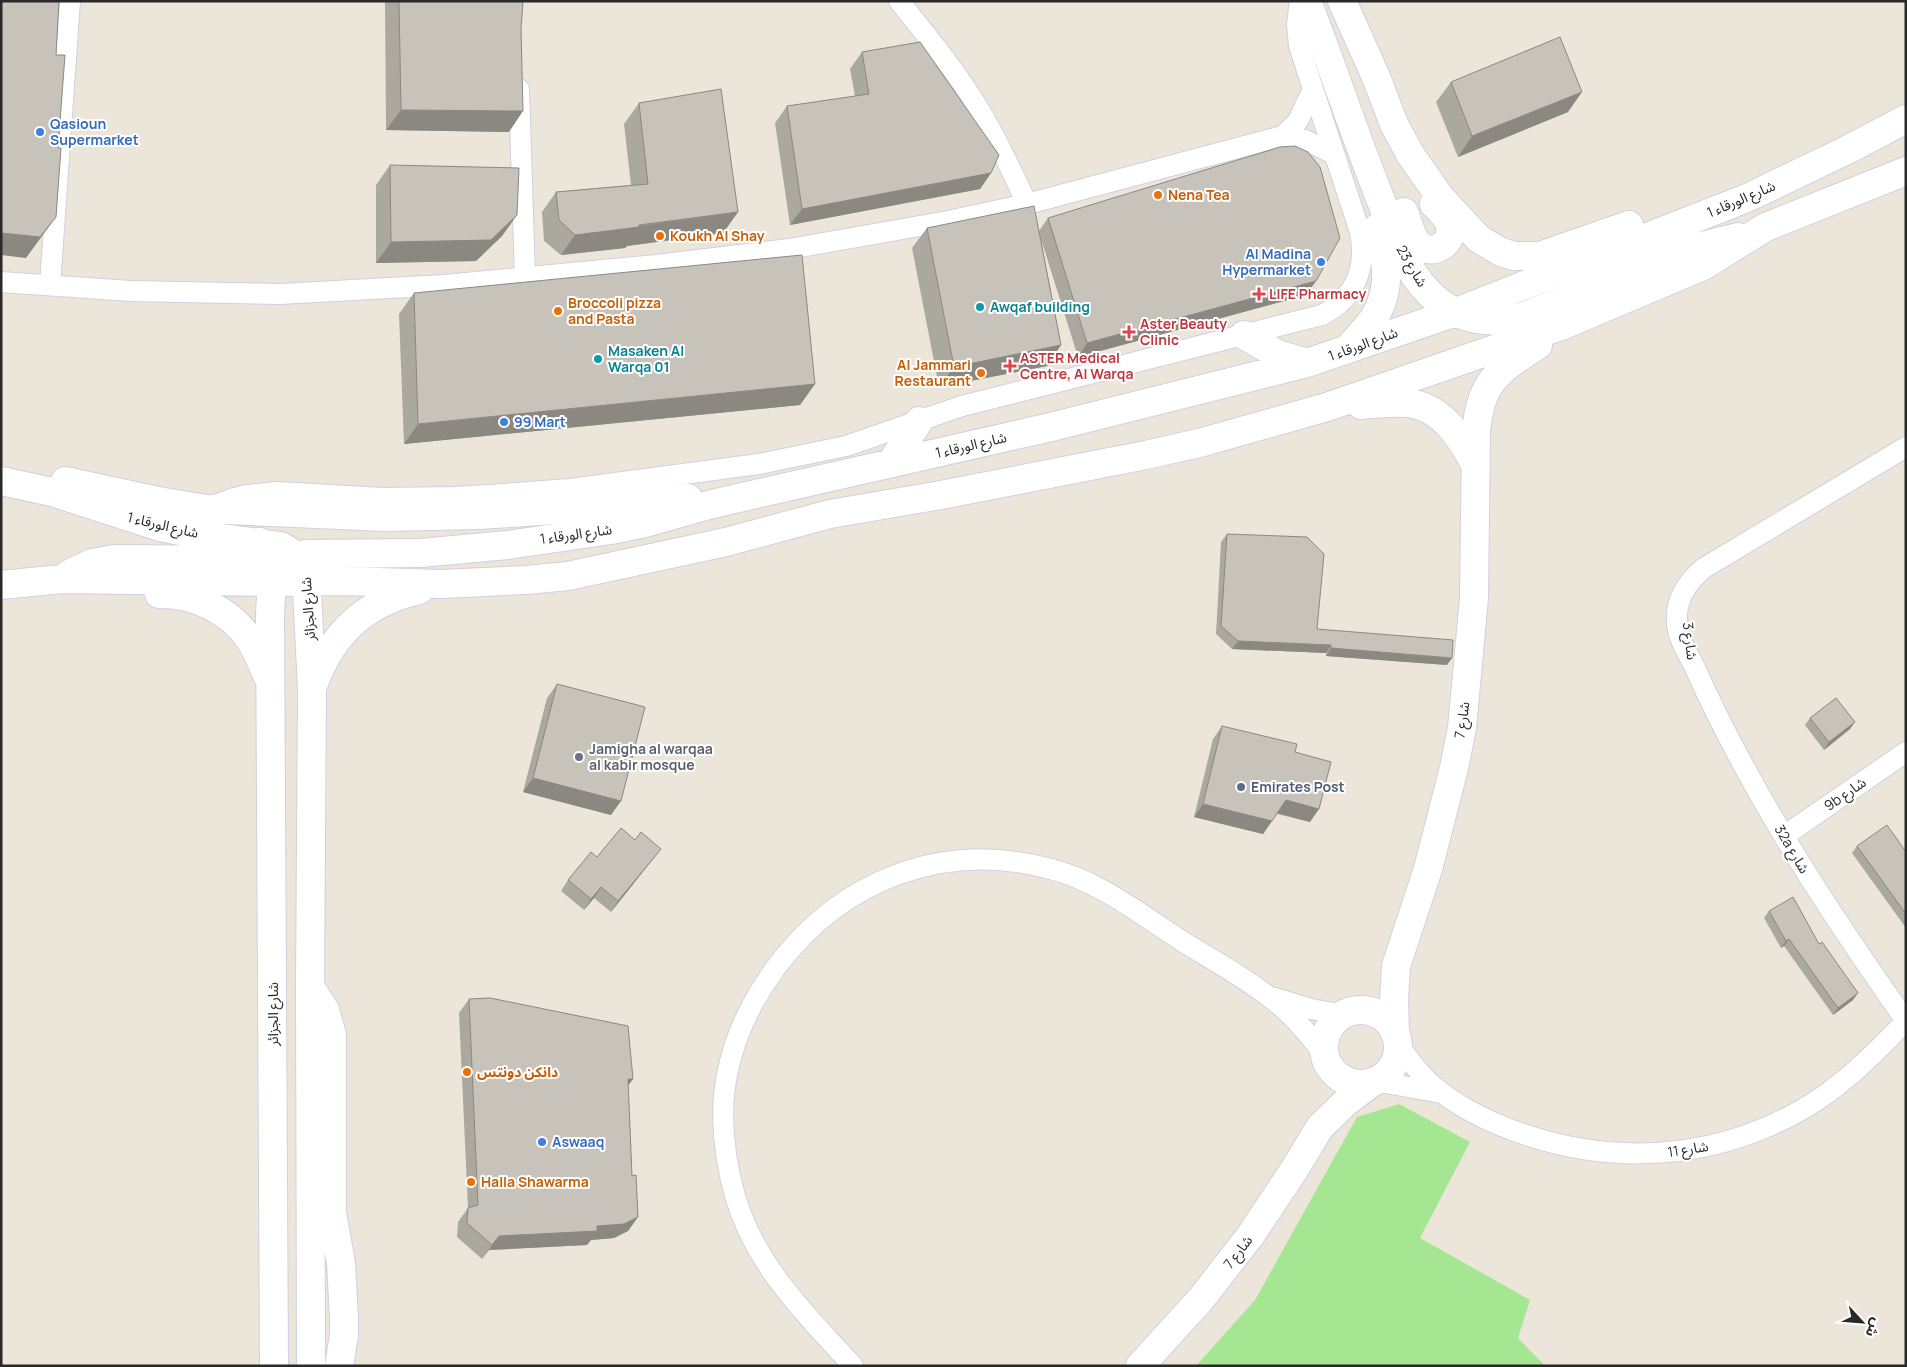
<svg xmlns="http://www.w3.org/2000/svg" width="1907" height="1367" font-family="Manrope,'Noto Sans Arabic',sans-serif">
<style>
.green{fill:#a5e693}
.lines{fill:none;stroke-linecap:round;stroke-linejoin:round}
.street-casing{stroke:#cfd0e3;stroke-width:22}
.secondary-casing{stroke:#cfd0e3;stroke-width:30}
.street{stroke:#fff;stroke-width:20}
.secondary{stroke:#fff;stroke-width:28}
.wall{fill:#aba8a0}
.shaded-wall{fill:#8b8882}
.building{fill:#c7c3ba;stroke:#8b8882}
.shop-dot{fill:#3f7fe0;stroke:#fff;stroke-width:2}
.food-dot{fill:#e8710a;stroke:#fff;stroke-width:2}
.health-dot{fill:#e0444e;stroke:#fff;stroke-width:2}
.culture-dot{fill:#0f9aa8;stroke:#fff;stroke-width:2}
.worship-dot{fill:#6b7280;stroke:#fff;stroke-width:2}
.service-dot{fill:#5c6f8a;stroke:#fff;stroke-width:2}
.labels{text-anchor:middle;stroke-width:4;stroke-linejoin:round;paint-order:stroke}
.shop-label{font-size:14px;font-weight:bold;fill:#366cbe;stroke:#fff;text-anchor:start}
.food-label{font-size:14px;font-weight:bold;fill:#c56008;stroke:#fff;text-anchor:start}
.street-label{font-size:14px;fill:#292929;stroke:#fff}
.health-label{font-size:14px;font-weight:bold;fill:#be3a42;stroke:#fff;text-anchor:start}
.culture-label{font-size:14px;font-weight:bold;fill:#0d838f;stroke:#fff;text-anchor:start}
.worship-label{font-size:14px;font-weight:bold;fill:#5b616d;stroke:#fff;text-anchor:start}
.service-label{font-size:14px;font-weight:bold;fill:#4e5e75;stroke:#fff;text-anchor:start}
</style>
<rect width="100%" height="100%" fill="#ece6da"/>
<path class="green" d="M1399,1104L1470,1142L1420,1238L1530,1300L1518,1338L1545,1366H1196L1255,1300L1357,1117Z"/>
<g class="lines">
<defs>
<path id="street" d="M899,1C926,35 954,68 977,106C996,137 1012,171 1027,204
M519,89L525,277
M1283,136L1298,121L1313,89
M1,282L130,291L280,294L444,285L656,265L789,249L948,221L1027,204L1283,136L1305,140L1334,154
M50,285L70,1
M1906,447L1704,568C1687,582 1675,600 1677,623C1678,640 1688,653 1695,668C1751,793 1827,909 1906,1021
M215,505L231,499L247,495L277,492L383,498L454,497L489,495L570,489L759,464L846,446L962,406L1322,315C1355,298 1367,268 1360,232L1299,46L1297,24L1300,1
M1784,836L1906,752
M1275,998L1311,1009L1344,1015
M1397,1043C1407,1057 1418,1072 1431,1084C1456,1106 1489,1122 1520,1133C1612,1165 1709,1160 1796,1113C1839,1090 1872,1056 1906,1021
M1375,1081L1441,1093
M853,1366C805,1314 755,1265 735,1196C724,1156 719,1110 728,1070C736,1032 754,997 777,966C843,879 944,840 1051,869C1101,882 1141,915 1185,943C1216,962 1249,980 1277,1003C1296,1018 1311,1037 1325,1056"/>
<path id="secondary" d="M1307,1C1332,65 1353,130 1378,193C1393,231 1405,275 1438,301C1464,322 1494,324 1524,316L1693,248L1738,237
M1342,1L1376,77L1394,124L1410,154L1440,197L1479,239L1501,252L1514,256H1540L1629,225
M1404,212C1408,222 1411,238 1419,245C1433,257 1454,243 1450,226C1448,217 1440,210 1434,204
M1244,335L1277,354L1307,363
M1349,348C1357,338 1367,328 1374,318C1393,287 1386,260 1378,227
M1361,405C1376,404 1392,402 1407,403C1442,406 1461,438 1476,466
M891,463L919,421
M1,481L52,492L160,527L200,535L281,546L297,556L306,572L312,689L310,987L311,1366
M65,481L158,501L207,509L384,517L479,515L540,511L688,498
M69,574L92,563L114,559L256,560L260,557L263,550L260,542
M1,585L62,579L272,582L343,581L442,584L526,580L568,576L726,542L830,514L941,495L1146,455L1203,442L1327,407L1561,326L1703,266L1766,227L1906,171
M159,594C194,593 231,611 250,640C257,651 262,663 267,675
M314,683C333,632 366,602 419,590
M312,990L325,1010L332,1035V1213L341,1263L344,1318V1335L339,1366
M1324 1047a37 37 0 1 1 74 0a37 37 0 1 1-74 0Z
M1395,1034L1394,1000L1396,966L1428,869L1454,768L1462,728L1474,598L1476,433C1480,381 1498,371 1538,345
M274,1366L270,613L272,582L277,573L287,561L306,554L420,553L508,545L611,530L645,523L712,504L1051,427L1307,363L1456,312L1747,198L1849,149L1906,119
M1140,1366L1201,1299L1250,1236L1294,1170L1320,1127L1345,1103L1371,1083"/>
</defs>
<use href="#street" class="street-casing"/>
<use href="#secondary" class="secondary-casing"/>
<use href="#street" class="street"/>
<use href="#secondary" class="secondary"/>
</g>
<path class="wall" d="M385,1H523L509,132L386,130Z
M862,52L991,173L980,189L790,225L775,123L787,106L855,96L850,69Z
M1451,82L1568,112L1458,157L1436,102Z
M639,103L738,212L723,233L627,246L625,248L561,255L544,241L542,212L556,192L631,185L624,124Z
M390,165L517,215L502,236L476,261L376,263V185Z
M1048,218L1316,281L1306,295L1078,357L1041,239L1061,345L1047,366L939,387L912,248L927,228L1039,231Z
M414,293L815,384L800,405L404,444L399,314Z
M1227,534L1317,629L1447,665L1326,656V653L1232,649L1216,634L1221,542Z
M557,684L611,815L523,792L547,698Z
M1810,718L1850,729L1824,750L1805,725Z
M1222,726L1295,752L1310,822L1277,814L1263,834L1194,817L1213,739Z
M635,840L661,849L653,859L611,912L594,898L584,910L561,891L568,880L597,857Z
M1857,846L1906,852V928L1852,853Z
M1769,911L1819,944L1853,1000L1833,1015L1784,946L1781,948L1764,918Z
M469,999L628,1085L632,1176L638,1217L628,1231L614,1238L591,1240L587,1245L489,1250L482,1259L457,1237L458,1222L468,1208L459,1013Z"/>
<path class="shaded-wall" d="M1582,92L1568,112L1458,157L1472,136Z
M401,110L523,111L509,132L386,130Z
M991,173L980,189L790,225L802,209Z
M738,212L723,233L627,246L625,248L561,255L575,235Z
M517,215L502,236L476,261L376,263L391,242Z
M56,217L26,258L1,255V233Z
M1316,281L1306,295L1078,357L1087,343Z
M1061,345L1047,366L939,387L954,367Z
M815,384L800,405L404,444L418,424Z
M1238,641L1331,645L1326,653L1232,649Z
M1331,648L1452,658L1447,665L1326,656Z
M1855,722L1850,729L1824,750L1829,742Z
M533,778L621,801L611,815L523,792Z
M1286,800L1319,809L1310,822L1277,813Z
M1203,804L1272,821L1263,834L1194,817Z
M661,849L653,859L611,912L618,901Z
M601,887L594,898L584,910L591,899Z
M1789,939L1784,946L1781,948L1786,941Z
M1858,993L1853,1000L1833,1015L1838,1008Z
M628,1079H633L623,1093Z
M638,1217L628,1231L614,1238L591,1240L587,1245L489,1250L482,1259L499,1236Z"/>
<path class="building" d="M1,1H59L56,55H65L58,148H61L56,217L40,237L1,233Z
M399,1H523L521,29L523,111L401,110Z
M1560,37L1582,92L1472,136L1451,82Z
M920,42L999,155L991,173L802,209L787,106L869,94L862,52Z
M721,89L738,212L639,225V227L575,235L559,220L556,192L648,184L639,103Z
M1295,146L1308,152L1320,167L1340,238L1316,281L1087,343L1048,218L1280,147Z
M390,165L519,168L517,215L491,240L391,242Z
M1034,206L1061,345L954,367L927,228Z
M802,255L815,384L418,424L414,293Z
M1227,534L1307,537L1324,554L1317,629L1453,640L1452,658L1331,648V645L1238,641L1221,626Z
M557,684L645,707L621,801L533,778Z
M1836,698L1855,722L1829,742L1810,718Z
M1222,726L1297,744L1295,752L1331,762L1319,809L1286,800L1272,821L1203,804Z
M1887,825L1906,852V914L1857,846Z
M621,828L635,840L641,832L661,849L618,901L601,887L591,899L568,880L591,852L597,857Z
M1793,897L1819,944L1822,942L1858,993L1838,1008L1789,939L1786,941L1769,911Z
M490,998L628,1026L633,1079H628L632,1176L636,1175L638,1217L624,1224L597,1226V1231L499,1236L492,1245L467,1223L468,1208L478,1205L469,999Z"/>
<g class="shop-dot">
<circle cx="40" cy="132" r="5"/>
<circle cx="1321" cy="262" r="5"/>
<circle cx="504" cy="422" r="5"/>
<circle cx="542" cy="1142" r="5"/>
</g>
<g class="food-dot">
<circle cx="1158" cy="195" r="5"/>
<circle cx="660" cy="236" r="5"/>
<circle cx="558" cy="311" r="5"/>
<circle cx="981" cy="373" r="5"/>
<circle cx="467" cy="1072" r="5"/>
<circle cx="471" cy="1182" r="5"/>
</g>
<g class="health-dot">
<path d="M1256.5 286.5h5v5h5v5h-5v5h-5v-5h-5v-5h5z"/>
<path d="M1126.5 324.5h5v5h5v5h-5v5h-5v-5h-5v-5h5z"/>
<path d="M1007.5 358.5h5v5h5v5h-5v5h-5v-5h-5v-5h5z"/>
</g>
<g class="culture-dot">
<circle cx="980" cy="307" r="5"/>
<circle cx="598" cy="359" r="5"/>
</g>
<circle class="worship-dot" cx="579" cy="757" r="5"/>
<circle class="service-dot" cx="1241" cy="787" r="5"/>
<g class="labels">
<g class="shop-label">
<text x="50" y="129">Qasioun<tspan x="50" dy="16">Supermarket</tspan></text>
<text x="1311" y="259" text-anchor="end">Al Madina<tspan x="1311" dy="16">Hypermarket</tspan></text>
<text x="514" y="427">99 Mart</text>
<text x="552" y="1147">Aswaaq</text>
</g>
<g class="food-label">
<text x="1168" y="200">Nena Tea</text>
<text x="670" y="241">Koukh Al Shay</text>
<text x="568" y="308">Broccoli pizza<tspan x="568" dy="16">and Pasta</tspan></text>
<text x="971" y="370" text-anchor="end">Al Jammari<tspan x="971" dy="16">Restaurant</tspan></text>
<text x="477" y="1077">دانكن دونتس</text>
<text x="481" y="1187">Halla Shawarma</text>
</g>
<g class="street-label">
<text transform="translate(1741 199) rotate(-23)" y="5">شارع الورقاء 1</text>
<text transform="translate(1412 266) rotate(59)" y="5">شارع 23</text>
<text transform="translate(1363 344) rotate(-20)" y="5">شارع الورقاء 1</text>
<text transform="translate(971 445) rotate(-13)" y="5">شارع الورقاء 1</text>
<text transform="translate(163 525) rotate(13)" y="5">شارع الورقاء 1</text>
<text transform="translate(576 534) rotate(-8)" y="5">شارع الورقاء 1</text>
<text transform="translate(308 609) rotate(-94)" y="5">شارع الجزائر</text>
<text transform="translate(1690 641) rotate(83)" y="5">شارع 3</text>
<text transform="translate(1462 720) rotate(-82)" y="5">شارع 7</text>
<text transform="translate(1845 794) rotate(-35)" y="5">9b شارع</text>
<text transform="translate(1792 849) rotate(59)" y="5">32a شارع</text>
<text transform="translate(273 1014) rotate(-90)" y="5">شارع الجزائر</text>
<text transform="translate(1688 1149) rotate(-9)" y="5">شارع 11</text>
<text transform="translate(1238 1252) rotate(-53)" y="5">شارع 7</text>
</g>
<g class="health-label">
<text x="1269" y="299">LIFE Pharmacy</text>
<text x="1140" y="329">Aster Beauty<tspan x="1140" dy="16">Clinic</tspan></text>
<text x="1020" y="363">ASTER Medical<tspan x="1020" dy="16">Centre, Al Warqa</tspan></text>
</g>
<g class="culture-label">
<text x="990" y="312">Awqaf building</text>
<text x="608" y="356">Masaken Al<tspan x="608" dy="16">Warqa 01</tspan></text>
</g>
<g class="worship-label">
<text x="589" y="754">Jamigha al warqaa<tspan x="589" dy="16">al kabir mosque</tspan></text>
</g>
<g class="service-label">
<text x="1251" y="792">Emirates Post</text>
</g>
</g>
<rect width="1907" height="1367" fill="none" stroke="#292929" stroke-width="5"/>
<g transform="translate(1862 1322) rotate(116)" stroke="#ffffff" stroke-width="4" paint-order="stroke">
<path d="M0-4L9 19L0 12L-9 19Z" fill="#292929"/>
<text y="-8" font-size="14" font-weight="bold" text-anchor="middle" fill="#292929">ش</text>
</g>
</svg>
